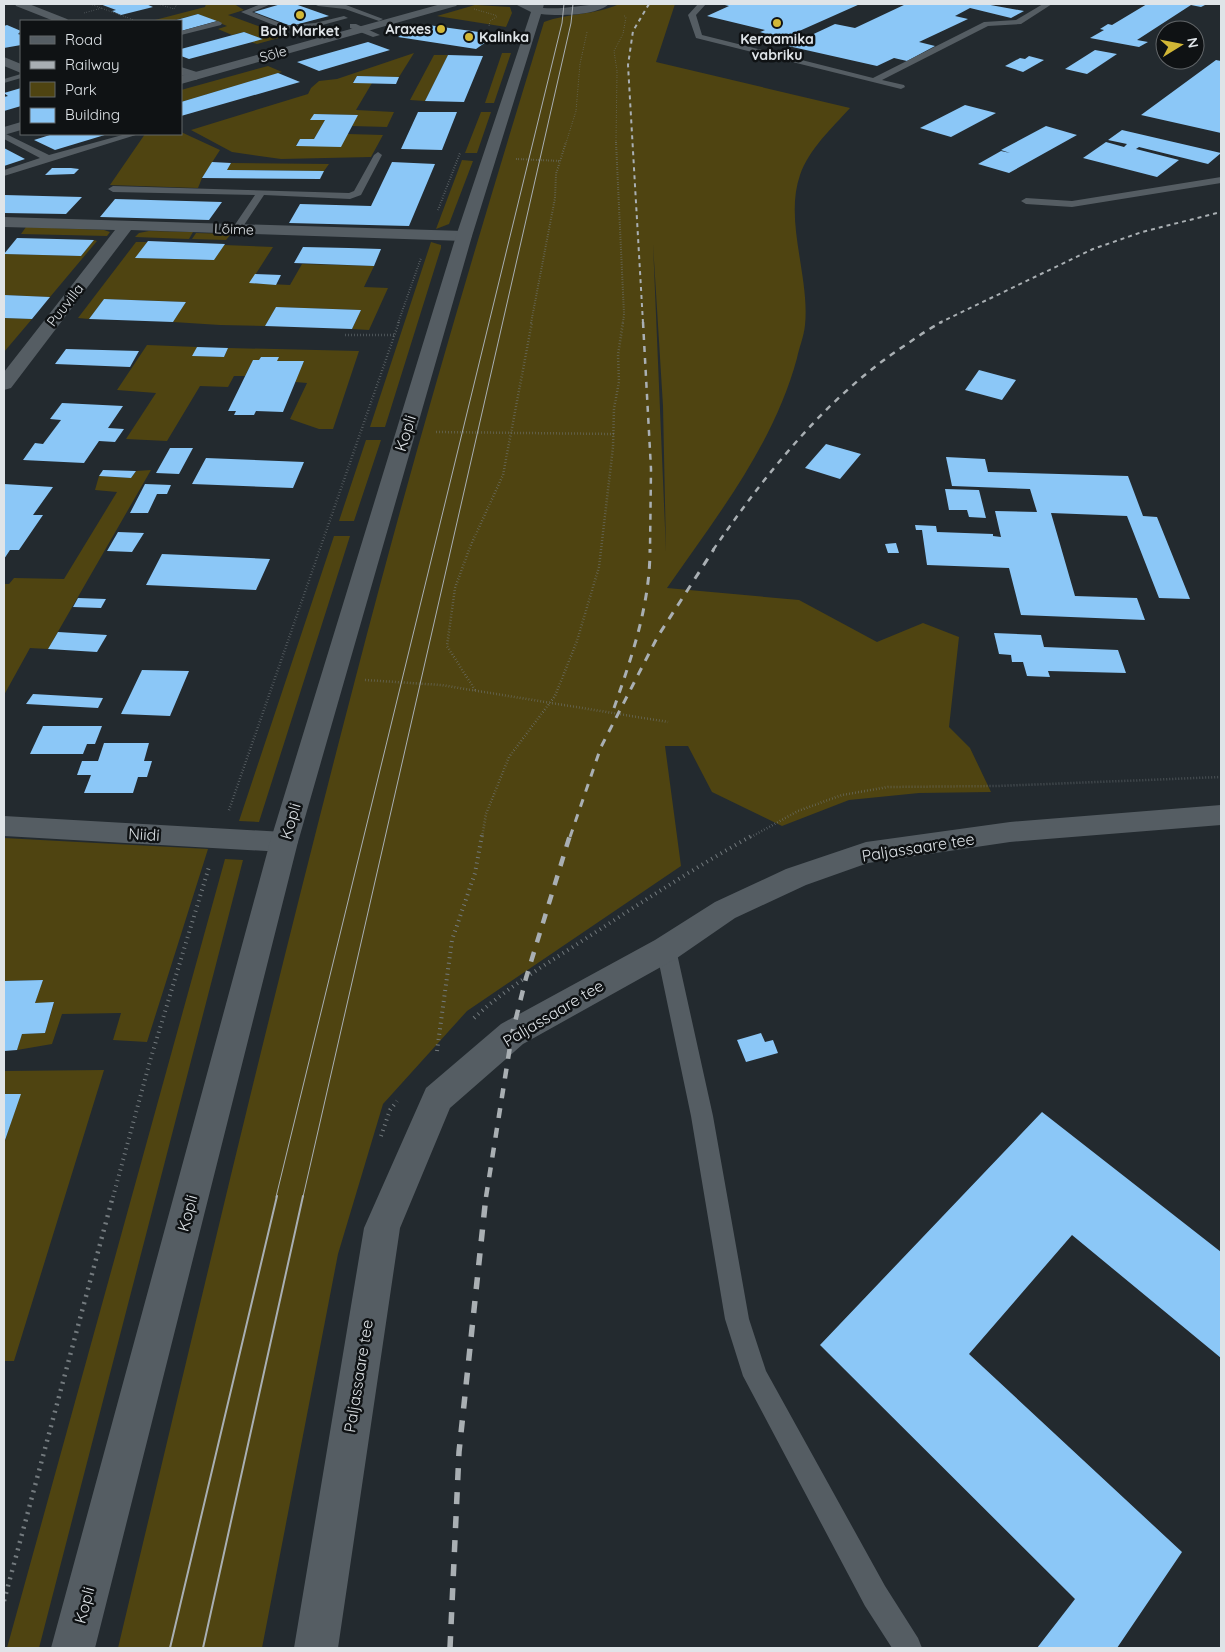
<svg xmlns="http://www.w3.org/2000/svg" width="1225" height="1652" font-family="Quicksand,sans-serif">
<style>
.green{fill:#4f4411;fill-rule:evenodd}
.building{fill:#8bc7f7}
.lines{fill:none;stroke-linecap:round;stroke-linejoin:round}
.path-far4{stroke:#737a7e;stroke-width:1;stroke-dasharray:0.5 2;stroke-linecap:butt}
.path-far3{stroke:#737a7e;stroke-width:2;stroke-dasharray:0.5 2;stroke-linecap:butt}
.path-far2{stroke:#737a7e;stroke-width:2.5;stroke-dasharray:0.5 2.5;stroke-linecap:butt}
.path-far1{stroke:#737a7e;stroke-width:4;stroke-dasharray:1 4.5;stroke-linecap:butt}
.path{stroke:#737a7e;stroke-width:4.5;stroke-dasharray:2 5.5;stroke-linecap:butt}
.lane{fill:#555d63;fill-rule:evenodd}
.street{fill:#555d63;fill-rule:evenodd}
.secondary{fill:#555d63;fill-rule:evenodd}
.tram-far1{stroke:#a9afb3;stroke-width:1}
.tram{stroke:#a9afb3;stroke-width:2}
.rail-far4{stroke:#a9afb3;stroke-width:2;stroke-dasharray:4 4;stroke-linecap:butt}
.rail-far3{stroke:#a9afb3;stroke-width:2.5;stroke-dasharray:6 6;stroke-linecap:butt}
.rail-far2{stroke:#a9afb3;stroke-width:3;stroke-dasharray:8 8;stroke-linecap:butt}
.rail-far1{stroke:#a9afb3;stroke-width:4.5;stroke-dasharray:10 10;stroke-linecap:butt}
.rail{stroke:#a9afb3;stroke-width:5.5;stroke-dasharray:12 12;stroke-linecap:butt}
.poi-dot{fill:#d2b736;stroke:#0f1214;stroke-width:2}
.labels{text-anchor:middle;stroke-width:5;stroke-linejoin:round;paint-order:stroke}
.far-poi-label{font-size:14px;font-weight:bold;fill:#dfe4e8;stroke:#0f1214}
.far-street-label{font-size:14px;fill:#dfe4e8;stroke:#0f1214}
.street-label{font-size:16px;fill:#dfe4e8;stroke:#0f1214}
</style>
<rect width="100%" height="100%" fill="#232a2f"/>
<path class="green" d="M206,4H234L244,10L228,15L286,36L257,44L251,42L262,39L244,32L232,35L218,29L227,26L198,14L171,21H151L205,7Z
M619,4H675L656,62L850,108C832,128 809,149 800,175C784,221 810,277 805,325C804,336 799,348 797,358C774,444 717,516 667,588L799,600L877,642L923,623L959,637L949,727L970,748L991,792L919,793L849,800L782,826L712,792L688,746H665L681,866L467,1011L383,1104L338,1254L262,1648H118C195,1325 271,1001 355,680C412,459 477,240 544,22C568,13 596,15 619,4ZM653,244L663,406L666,551Z
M475,5L510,7L512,13L506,27L437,16Z
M414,53L399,77L357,76L353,82L372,83L356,110L394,112L387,127L352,126L357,115L314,114L311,120H325L314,139H300L296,145L348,134L383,135L371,157L281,159L232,152L191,130L308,94L311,88L319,81L337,79Z
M502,53H511L494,103H485Z
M434,55H448L425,101L410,100Z
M268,66L282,72L181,102V90Z
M481,112H491L477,153H465Z
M181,132L220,150L202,178L198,188L110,185L145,134H181Z
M462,160L473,161L449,224L436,229Z
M231,163L329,164L324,171L227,170Z
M26,227L104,230L110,232L107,236L21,234Z
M149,231L193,232L189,239L135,237L139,233Z
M196,233L231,234L226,240L192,239Z
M94,240L97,241L50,297L4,295V254L81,256Z
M136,242H147L136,258L214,260L224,245L273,247L250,283L290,285L302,264L374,266L364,287L388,288L369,330L352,329L361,310L276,307L265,326L220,325L173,322L186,302L104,299L89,319L78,318Z
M431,242L441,245V248L385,427H370Z
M4,318L32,319L4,352Z
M147,345L197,347L193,356L224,357L228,348L359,351L333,429H319L290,419L307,383L295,382L304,361H277L278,357H261L259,360H253L245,376H234L228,387L200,386L167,441L126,439L156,393L117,390Z
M366,440H381L354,521H339Z
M151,470L48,649L30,648L4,695V584H9L14,578L64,579L117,492L95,490L99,476L131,478L136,471Z
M334,536H350L259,822L239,821Z
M4,838L208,849L147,1042L113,1040L121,1013L62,1014L52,1044L17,1050L22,1034L45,1033L54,1003H35L42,980L4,981Z
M225,859L243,860L39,1648H7Z
M104,1070L14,1361H4V1144L20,1094H4V1071Z"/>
<path class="building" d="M100,4H146L153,7L121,15L112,11L116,10Z
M281,4H295L329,16L291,26L254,12Z
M721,4H860L788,36L779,34L773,36L760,32L765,30L707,16L729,6Z
M906,4H985L1024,11L1011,18L970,8L955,16L968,19L919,42L935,46L907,61L894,58L877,66L788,46L835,24L855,28Z
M1147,4L1205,5L1201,7L1191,5L1137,40L1148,42L1139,47L1090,38L1104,30L1100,29L1108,24L1112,25Z
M198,14L217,21L181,31V21H173Z
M7,25L21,31L18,34L21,35V45L4,48V26Z
M428,25L493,34L483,40H489L476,49L398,37L412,29L419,30Z
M244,32L263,39L189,59L181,56V49Z
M368,42L390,50L319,71L297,62Z
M1095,50L1117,54L1087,74L1065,69Z
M448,55L483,56L464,102L425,101Z
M1029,56L1044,60L1023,72L1005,66L1020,58L1025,59Z
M1216,60L1221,61V133L1141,115Z
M278,73L300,82L181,116V102Z
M357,76L399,77L396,84L353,83Z
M21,88V106L4,111V97L8,96L4,93Z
M965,105L996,113L951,137L920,128Z
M418,112H457L442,150L401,149Z
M314,114L358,115L341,147L296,146L300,139H314L325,120H310Z
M1046,126L1077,135L1009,173L978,164L1001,151L1010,153L1001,150Z
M1122,130L1221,153L1208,164L1139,147L1136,149L1179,160L1157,177L1083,158L1106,142L1124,147L1127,144L1108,140Z
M53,134H108L55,150L34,140Z
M4,148L25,159L4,166Z
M212,162L231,163L227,170L324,171L320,179L202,178Z
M392,162L435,164L409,226L289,223L300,204L371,206Z
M52,168H71L79,169L74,174L45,175Z
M4,195L82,197L66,214L4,213Z
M115,199L222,202L209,220L100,217Z
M17,238L57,239L94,240L81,256L4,254Z
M148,241L225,244L214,260L135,258Z
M303,247L349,248L381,249L374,266L294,263Z
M255,274L281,275L276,285L249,283Z
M4,295L50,297L32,319L4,318Z
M104,299L186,302L173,322L89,319Z
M276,307L361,310L352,329L265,326Z
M197,347L228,348L224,357L192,356Z
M66,349L139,351L130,367L55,364Z
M261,357H279L277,361H304L283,412L256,411L254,415H234L236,411H228L253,360H259Z
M979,370L1016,380L1002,400L965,390Z
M62,403L123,406L108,428L124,429L115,442L99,441L84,463L23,460L35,443L43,444L61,420L50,419Z
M826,444L861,454L840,479L805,468Z
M170,448H193L179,474L156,473Z
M946,457L985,459L988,472L1128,476L1143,516L1157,517L1190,599L1159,598L1127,516L1051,513L1075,596L1137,598L1145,620L1021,615L1009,568L927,565L922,530H916L915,525L936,526L937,532L993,534V536L1001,537L995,511L1037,512L1030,489L952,486Z
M206,458L304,462L293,488L192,484Z
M103,470L136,471L131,478L99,476Z
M4,484L53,487L33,515H43L19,550H10L4,559Z
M145,484L171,485L167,494H157L148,513H130Z
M945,489L979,490L986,518L969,517L967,510H949Z
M118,532L144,533L132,552L107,551Z
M896,543L899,553H888L885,544Z
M162,554L270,559L256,590L146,585Z
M78,598L106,599L101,608L73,607Z
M58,632L107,635L97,652L48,649Z
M994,633L1041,635L1044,647L1118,650L1126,673L1048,671L1050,677L1027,676L1023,662H1012L1011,655L999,654Z
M142,670L189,671L170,716L121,714Z
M33,694L103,698L98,708L26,704Z
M43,726H102L95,744H87L83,754H30Z
M104,743H149L144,761H152L147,777H138L133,793H84L91,775H77L82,761H98Z
M43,980L35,1003L54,1002L45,1033L22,1034L17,1050L4,1051V981Z
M761,1033L765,1042L773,1040L778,1053L746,1062L737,1040Z
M4,1094H21L4,1143Z
M1042,1112L1221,1252V1358L1072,1235L969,1354L1182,1552L1117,1648H1037L1075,1599L820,1345Z"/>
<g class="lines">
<path class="path-far4" d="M90,4L134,20
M158,4L174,9L177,4
M474,9L498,16
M84,13L102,8
M489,26L490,21L498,16
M566,143L576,111L580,64L587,32
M616,143L617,71L614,51L623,34L626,17L623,15"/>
<path class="path-far3" d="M616,142L624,314L623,323
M516,159L561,161
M438,210L460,153
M398,323L421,258
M531,323L555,198L556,174L566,142"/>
<path class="path-far2" d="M345,335H394
M436,432L614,434
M365,680L441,685L668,722
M475,690L447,646L455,588L470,547L503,475L532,322
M229,810L399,322
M482,837L486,814L509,757L555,696L577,641L599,567L613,447L614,408L619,382L618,355L623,322
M751,837L798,811L842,795L888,787L998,786L1221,777"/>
<path class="path-far1" d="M474,1018C506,988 545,965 582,941C639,904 694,868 753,835
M437,1051L452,940L475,873L482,835
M381,1136L390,1110L397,1101
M113,1197L150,1061L209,867"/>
<path class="path" d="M4,1601L113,1196"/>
<path class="lane" d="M261,4H271L252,12L285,25H292L315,23L344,16L348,18L315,27L284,29L241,12Z
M314,4L346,5L383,19L379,21L345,9L318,6Z
M698,4H706L696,15L702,35L873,78L984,22L1016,20L1043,4H1052L1021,24L988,26L882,80L904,85L905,87L901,89L696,38L688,15Z
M218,21L222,23L221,25L181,35V31Z
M350,24H356L380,35L373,37L350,28Z
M21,74V78L4,83V79Z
M4,133L49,155L126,134H139L4,176V170L40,158L4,139Z
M378,152L382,155L361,195L350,199L264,195L240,231L237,232L232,229L255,195L113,192L108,189L113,186L349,193L354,191L374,155Z
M1221,177V183L1072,207L1026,204L1021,201L1026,198L1072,201Z
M666,941L673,944L676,949L713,1116L749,1319L766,1371L885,1586L918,1638L922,1648H892L865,1606L743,1376L725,1319L691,1116L656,949L659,944Z"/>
<path class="street" d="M15,4H29L67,19L69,21H54L16,6Z
M4,57L21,64V73L4,66Z
M181,67L200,73L202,76L196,80L181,75Z
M4,217L464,231L470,233L472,236L470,239L464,241L131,230L11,388L4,390V372L115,230L4,227Z
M4,816L284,832L294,835L298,842L294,849L284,852L4,836Z"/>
<path class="secondary" d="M441,4H458L456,6L181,84V76Z
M515,4H544L543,8C566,10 587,3 609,4C596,16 558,16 541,14L472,236L298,842L95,1648H51L270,842L456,236L531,12Z
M21,122V130L4,135V127Z
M1221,805V825L1010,842L868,863L806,885L735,918L677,958L523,1044L450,1108L400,1228L338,1648H294L364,1228L426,1088L501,1024L655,940L715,902L786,869L866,842L1010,822Z"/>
<path class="tram-far1" d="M276,1197L562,23L564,4
M303,1197L571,23L573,4"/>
<path class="tram" d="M170,1648L277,1196
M203,1648L303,1196"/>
<path class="rail-far4" d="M643,323L628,65L633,31L649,4
M939,323L1093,249L1142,232L1221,212"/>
<path class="rail-far3" d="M643,322L651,469L650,550
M713,550C766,474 825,398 904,346C916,338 928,329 942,322"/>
<path class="rail-far2" d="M614,708C632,656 650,605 650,549
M570,837L601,747L658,636L714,549"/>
<path class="rail-far1" d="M486,1197L512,1034L526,978L570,835"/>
<path class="rail" d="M450,1648L459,1452L486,1196"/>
</g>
<g class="poi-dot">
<circle cx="300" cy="15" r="5"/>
<circle cx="777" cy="23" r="5"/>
<circle cx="441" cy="29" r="5"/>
<circle cx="469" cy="37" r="5"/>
</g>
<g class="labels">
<g class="far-poi-label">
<text x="431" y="34" text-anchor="end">Araxes</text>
<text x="300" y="36">Bolt Market</text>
<text x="479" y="42" text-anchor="start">Kalinka</text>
<text x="777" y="44">Keraamika<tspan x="777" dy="16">vabriku</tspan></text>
</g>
<g class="far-street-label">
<text transform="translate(273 54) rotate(-16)" y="5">Sõle</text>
<text transform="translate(234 229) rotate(2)" y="5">Lõime</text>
<text transform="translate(65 305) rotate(-52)" y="5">Puuvilla</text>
</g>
<g class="street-label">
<text transform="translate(405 433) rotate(-73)" y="6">Kopli</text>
<text transform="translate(290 821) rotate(-74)" y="6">Kopli</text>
<text transform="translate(144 834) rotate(3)" y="6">Niidi</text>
<text transform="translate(918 847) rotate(-9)" y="6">Paljassaare tee</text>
<text transform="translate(553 1013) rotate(-31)" y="6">Paljassaare tee</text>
<text transform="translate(187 1213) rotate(-75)" y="6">Kopli</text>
<text transform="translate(358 1376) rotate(-81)" y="6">Paljassaare tee</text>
<text transform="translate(84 1605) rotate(-75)" y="6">Kopli</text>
</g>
</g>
<rect width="1225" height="1652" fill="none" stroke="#dfe4e8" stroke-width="10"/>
<rect x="20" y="20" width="162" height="115" fill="#0f1214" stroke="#626669"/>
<rect x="30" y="36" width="25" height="8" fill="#555d63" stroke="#626669"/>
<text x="65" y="45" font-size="15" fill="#dfe4e8">Road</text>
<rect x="30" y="61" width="25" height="8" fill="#a9afb3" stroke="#626669"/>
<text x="65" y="70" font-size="15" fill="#dfe4e8">Railway</text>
<rect x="30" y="82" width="25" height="15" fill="#4f4411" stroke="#626669"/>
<text x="65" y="95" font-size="15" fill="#dfe4e8">Park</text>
<rect x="30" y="108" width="25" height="15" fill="#8bc7f7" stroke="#626669"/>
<text x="65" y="120" font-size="15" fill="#dfe4e8">Building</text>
<g transform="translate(1180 45) rotate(80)"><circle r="24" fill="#0f1214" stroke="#626669"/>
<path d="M0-4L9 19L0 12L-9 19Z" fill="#d2b736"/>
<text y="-8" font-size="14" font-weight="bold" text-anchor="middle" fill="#dfe4e8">N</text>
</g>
</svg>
